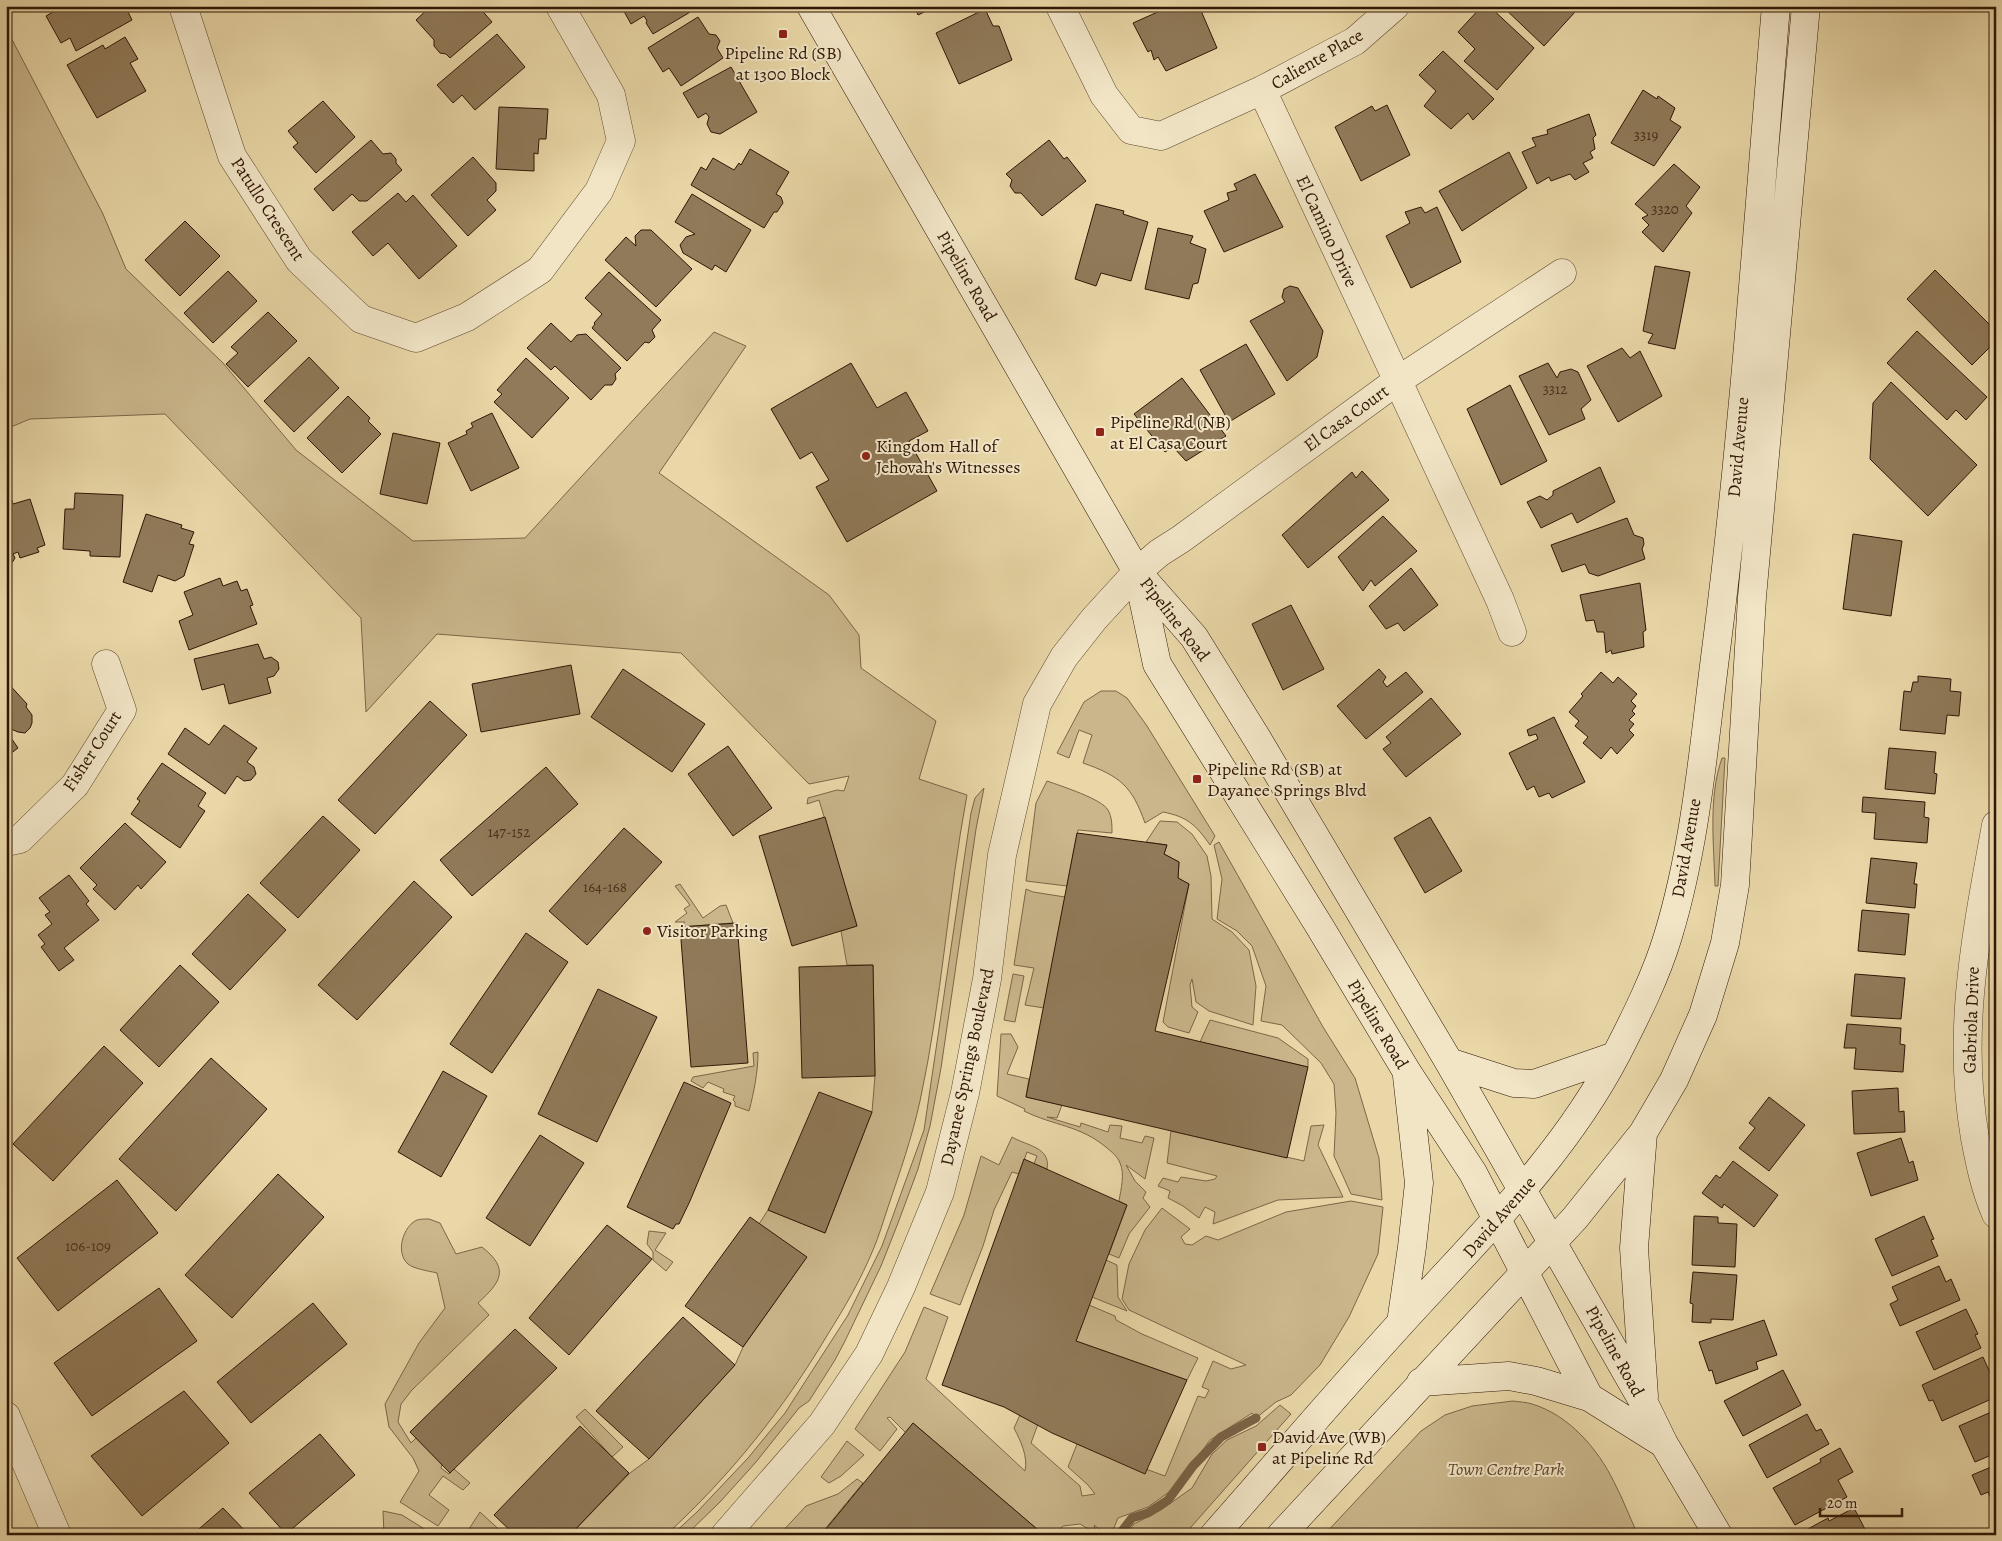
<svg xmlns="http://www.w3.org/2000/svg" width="2002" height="1541" font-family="Alegreya,serif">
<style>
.green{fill:#c9b68b;stroke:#7c6648}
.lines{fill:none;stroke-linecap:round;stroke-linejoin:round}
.stream{stroke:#796245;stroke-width:9}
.building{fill:#907a59;stroke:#2f1605}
.minor-casing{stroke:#5e462e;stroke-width:29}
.tertiary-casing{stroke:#5e462e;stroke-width:29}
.secondary-casing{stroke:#2f1605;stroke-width:29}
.minor{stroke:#f1e5c6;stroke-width:28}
.tertiary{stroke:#f1e5c6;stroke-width:28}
.secondary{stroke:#f1e5c6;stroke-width:28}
.poi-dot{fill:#8f2418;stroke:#f1e5c6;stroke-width:2}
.labels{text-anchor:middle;stroke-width:4;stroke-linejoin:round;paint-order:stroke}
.number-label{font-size:15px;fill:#472f1a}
.poi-label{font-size:18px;fill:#2f1605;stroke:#f1e5c6;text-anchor:start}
.street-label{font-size:18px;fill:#2f1605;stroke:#f1e5c6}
.park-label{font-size:18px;font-style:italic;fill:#5d462d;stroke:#f1e5c6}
</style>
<rect width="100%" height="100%" fill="#e9d7a7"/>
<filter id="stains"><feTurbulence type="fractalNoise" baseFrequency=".004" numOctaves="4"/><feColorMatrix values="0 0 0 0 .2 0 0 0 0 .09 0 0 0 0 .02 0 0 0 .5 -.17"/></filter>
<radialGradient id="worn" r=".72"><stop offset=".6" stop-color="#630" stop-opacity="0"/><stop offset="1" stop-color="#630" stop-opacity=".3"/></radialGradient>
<path class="green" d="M6,28L103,214L126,269L223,363L296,450L413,541L525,538L714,332L746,346L659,473L829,595L859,635L861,668L936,721L919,779L967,795C948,896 942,1000 920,1101C912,1137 900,1172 888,1207C883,1222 879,1236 873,1250C861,1279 845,1307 828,1334C782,1411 732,1474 666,1535H570L630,1473L649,1459L735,1365L743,1347L806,1258L759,1224L768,1210L825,1233L872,1112L875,1076L873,965H847L841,931L857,926L819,800L807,804L808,798L837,790L844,791L849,776L809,784L681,653L437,634L366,712L361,618L165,414L30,419L6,429Z
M1101,691H1116L1127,698L1147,726L1215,836L1210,845C1196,825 1188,817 1163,812L1145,823C1132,786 1120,776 1083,763L1092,735L1079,730L1069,758L1057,753L1084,702Z
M1722,758H1725L1718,886H1715C1714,845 1708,798 1722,758Z
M1047,781C1061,786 1102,799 1108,810C1112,817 1112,825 1112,833L1078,830L1067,886L1026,881L1036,803Z
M984,788L976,829L941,1068L930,1126L918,1169L898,1223L881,1266L845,1341L835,1360L809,1401L799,1408L756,1462L720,1502L686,1535H672L697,1512L748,1458L785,1413L848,1315L882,1246L924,1130L971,813L975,798Z
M1160,821L1177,822L1192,834L1207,856L1211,876L1212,919L1232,932L1249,950L1256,986L1253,1025L1209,1011L1196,1002L1192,979L1190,985L1192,1007L1198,1012L1189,1033L1168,1027L1163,1022L1189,884L1178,878L1179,862L1164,854L1167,845L1146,842Z
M1219,842L1323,1027L1355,1078L1379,1158L1382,1200L1351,1194L1334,1156L1336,1113L1334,1084L1321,1063L1282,1025L1261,1021L1266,986L1252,946L1237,931L1217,919L1222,879L1214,845Z
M680,884L703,918L720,906L726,905L733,923L680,927L685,922H675L687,913L684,909L690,905L675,886Z
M1026,889L1033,892L1065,897L1044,1008L1025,1005L1034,968L1014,965Z
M1013,974L1024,976L1015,1022L1004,1020Z
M1210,1020L1278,1038L1308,1059V1067L1200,1042Z
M1001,1034H1011L1018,1047L1007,1074L1029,1079L1026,1097L1062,1105L1057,1118L1047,1117L1080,1127L1081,1123L1108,1132L1110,1125L1122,1126L1120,1138L1142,1143L1145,1136L1154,1138L1145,1179L1126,1165L1135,1181L1146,1192L1143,1198L1150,1207L1129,1234L1119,1258L1109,1254L1127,1205L1119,1201C1121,1189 1125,1174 1120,1163C1118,1157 1112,1152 1107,1148C1080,1125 1054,1126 1024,1111L1025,1109L997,1096Z
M758,1052C758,1072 754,1092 749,1111L735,1106V1102L733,1100L735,1096L723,1092L724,1089L708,1082L703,1088L691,1081L693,1077L754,1066L753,1053Z
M1324,1125L1318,1145L1343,1197L1278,1200L1213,1224L1215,1212L1205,1207L1199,1218L1183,1206L1168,1198L1170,1191L1158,1186L1163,1178L1178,1182L1181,1177L1206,1181L1215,1179L1217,1176L1167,1163L1171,1131L1304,1161L1311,1126Z
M1012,1137C1027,1146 1051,1147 1047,1169L1034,1164L1037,1156L1027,1152L1019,1174L1012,1172L994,1210L983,1246L960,1305L930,1294L964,1215L981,1156L999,1165Z
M1351,1201L1383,1207L1378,1254L1349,1317L1320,1365L1291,1395L1276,1402L1256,1418L1252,1413L1210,1440L1176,1487L1148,1507L1118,1518L1111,1535H1107L1094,1525L1097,1534L1080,1524L1063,1526L1054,1535H1044L913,1423L906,1433L890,1417L887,1418L897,1429L880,1451L855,1429L905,1352L924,1307L948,1317L926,1379L1025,1471C1028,1456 1021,1442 1014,1428L1020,1415L1038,1424L1031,1443L1080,1486L1082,1496L1095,1494L1088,1485L1068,1467L1077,1444L1165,1476L1198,1396L1205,1398L1209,1390L1202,1387L1213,1361L1231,1369L1246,1365L1129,1310L1122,1299L1129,1264L1145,1230L1162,1208L1190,1229L1181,1237L1185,1244L1192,1245L1206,1236L1218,1240L1286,1212Z
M429,1219L440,1223L456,1254L482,1247C510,1269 501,1282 478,1303L489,1315L412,1390L401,1404L398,1422L411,1443L416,1438L442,1464L441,1468L449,1474L454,1469L470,1483L463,1490L443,1476L429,1495L449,1510L438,1526L400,1502L419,1471L413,1458L389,1427L385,1404L419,1343L445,1308L437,1273C429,1271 414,1269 408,1264C395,1253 403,1226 417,1220C420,1219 425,1219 429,1219Z
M649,1231L666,1233L655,1250L673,1262L666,1271L653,1260V1252L647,1244Z
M1106,1260L1117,1265L1118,1297L1127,1311L1092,1297Z
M1089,1305L1115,1316L1116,1320L1142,1334L1198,1358L1187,1380L1076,1341Z
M1513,1401C1519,1402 1526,1402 1532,1404C1569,1415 1598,1449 1614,1482C1623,1499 1630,1518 1638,1535H1324L1421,1431L1445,1415L1472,1406Z
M1280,1405L1291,1414L1184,1535H1126L1134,1524L1161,1510L1192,1488L1212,1454L1227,1440L1256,1426Z
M585,1409L623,1447L612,1457L576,1417Z
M847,1441L864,1455L841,1476L829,1483L821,1477Z
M857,1479L863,1483L820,1535H779L806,1506L838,1494Z
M383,1511L402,1515L434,1535H384Z
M480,1512L505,1535H465Z"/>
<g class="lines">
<path class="stream" d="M1119,1535L1132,1518L1148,1513L1168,1500L1193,1466L1221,1437L1256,1418"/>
</g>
<path class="building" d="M63,6H125L132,20L76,51L70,38L61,43L46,16Z
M431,6H478L492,22L450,58L446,54L440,53L434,46V40L416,20Z
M621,6H689L692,11L653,34L646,23L647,21L644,16L631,24Z
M914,6H937L918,15Z
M1171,6H1199L1217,48L1166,71L1158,57L1154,60L1151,50L1148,52L1133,23Z
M1482,6H1489L1534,48L1497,90L1464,61L1475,49L1458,32Z
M1502,6H1569L1575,12L1544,46Z
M985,9L993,26H999L1012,60L959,84L936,33Z
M698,17L709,34L716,35L720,41L717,48L723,58L681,86L669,68L663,72L648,48Z
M497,34L525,67L475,110L462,95L453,103L437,85Z
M125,37L138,59L130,63L146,91L97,118L67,65L103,45L105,49Z
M1443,51L1494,99L1473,120L1468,113L1451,129L1424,106L1436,91L1419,75Z
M731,67L757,112L720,134L711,132L707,124L709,117L706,113L698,118L683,93Z
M1643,90L1657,99L1658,96L1675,108L1670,120L1681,127L1654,166L1611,143Z
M323,101L355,137L316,173L293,147L298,143L288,131Z
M1387,105L1410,155L1361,181L1335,127L1372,106L1375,111Z
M499,107L548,109L546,139H539L538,154L534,153V171L496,169Z
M1589,114L1596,135L1593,138L1595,149L1590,152L1593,158L1583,163L1589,172L1575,180L1570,174L1551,181L1549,177L1537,184L1522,152L1536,146L1532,138L1548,134L1547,130Z
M371,140L383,154L391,153L396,159V163L402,170L367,201H359L352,194L333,211L314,189Z
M1049,140L1064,159L1067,157L1086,181L1042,216L1021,193H1015L1010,186L1012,180L1006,174Z
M750,149L789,172L776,194L781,197L783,203L777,212H774L764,228L691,185L701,167L706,170L713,158L734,170L739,163L741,165Z
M1509,152L1527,188L1462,231L1439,191Z
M473,157L496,183V191L487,200L496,210L468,236L431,195Z
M1674,164L1700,187L1686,206L1692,213L1663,252L1642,232L1649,225L1642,218L1648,215L1635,204Z
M1255,174L1283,227L1224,252L1204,211L1229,200L1227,193L1237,190L1234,184Z
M398,193L406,202L413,195L457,246L419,279L388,243L373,256L352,232Z
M692,194L751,230L726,272L715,265L712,270L683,253L680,245L686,237L695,234L675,222Z
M1096,204L1124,211L1123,214L1148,222L1131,281L1101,273L1096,286L1075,279Z
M1421,207L1425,213L1437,207L1461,262L1411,288L1386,236L1410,223L1405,212Z
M185,221L220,256L180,296L145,260Z
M1158,228L1193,236L1190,243L1206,249L1198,283L1193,284L1189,299L1145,289Z
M641,230H651L692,269L656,307L605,260L626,237L636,246L635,236Z
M1655,266L1690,272L1675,349L1648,343L1653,334L1643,331Z
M1935,270L1996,331V341L1972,365L1907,299Z
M228,271L257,301L213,343L184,313Z
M609,272L661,320L652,330L655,337L649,343L645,342L627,361L592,328L595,324L594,323L602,314L585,298Z
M1290,286L1298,288L1323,331L1317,357L1287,381L1250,321L1285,302L1282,297L1284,289Z
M268,312L297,341L248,387L226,364L238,353L231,347Z
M551,323L571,342L577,335L586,334L621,368L615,374L616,379L612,385H605L591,400L555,366L551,370L527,348Z
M1917,331L1987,397L1966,420L1956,410L1947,420L1887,363Z
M1246,344L1275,394L1229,422L1200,370Z
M1622,348L1630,358L1640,351L1662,396L1618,422L1587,366Z
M309,357L339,388L294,432L264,401Z
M526,358L569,398L532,438L494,402L502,394L497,390Z
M851,363L877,408L906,392L928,431L909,441L937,491L847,542L816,487L829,480L812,452L800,459L771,409Z
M1548,363L1557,378L1560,372L1571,369L1578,372L1591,400L1581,409L1585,419L1549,435L1519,376Z
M1182,378L1226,436L1186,461L1173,447L1165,452L1134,414Z
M1891,382L1977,465L1928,516L1870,459L1873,403Z
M1510,385L1547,461L1501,485L1467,409Z
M348,396L370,418L368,421L381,434L342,473L307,438Z
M492,413L519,468L471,491L448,443L467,434L466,431L473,427L471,423Z
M393,433L440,443L427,504L380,494Z
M1600,467L1615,502L1577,523L1572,513L1541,528L1527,502L1540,496L1547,500L1553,495V491Z
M1362,471L1389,500L1308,568L1282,535L1352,472L1356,478Z
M75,493L123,495L120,557L90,556V551L63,549L65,509H74Z
M6,497L12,500L13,504L30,499L45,545L37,548L39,552L20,558L18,552L13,554L15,558L10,566L6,567Z
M146,514L182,525L181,528L194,532L189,544L194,545L184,576L175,581L158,575L152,592L123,582Z
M1383,516L1417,551L1375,586L1371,580L1363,591L1338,557Z
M1627,518L1634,535L1643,538L1644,544L1642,549L1645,559L1598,576L1589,573L1585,564L1562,572L1551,545Z
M1853,534L1902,541L1891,616L1843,609Z
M1411,568L1438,605L1404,631L1398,623L1386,629L1369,606Z
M220,578L223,586L237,581L241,591L247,589L253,605L250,606L257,624L189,650L179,621L193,615L184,592Z
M1640,583L1646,630L1643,632L1644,647L1612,654L1611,650L1606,653L1604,632H1597L1594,620L1586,621L1580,595Z
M1291,605L1324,669L1283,690L1252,624Z
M258,644L264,659L271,657L278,662L279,669L274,676L267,678L271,693L229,704L224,684L202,690L194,659Z
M571,665L580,714L481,732L472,684Z
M623,669L705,724L672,772L591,717Z
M1379,669L1386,677L1383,682L1387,687L1406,672L1423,692L1366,739L1337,706Z
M1601,672L1613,683L1618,677L1637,694L1631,701L1636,706L1632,711L1635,714L1629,720L1634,724L1629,730L1634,735L1617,754L1611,747L1601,759L1583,743L1588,737L1575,726L1579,721L1569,712L1583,696L1581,694Z
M1918,676L1951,679L1950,691L1961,692L1959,716L1947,715L1945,734L1900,730L1904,691L1911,692L1913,682H1918Z
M6,681L27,704L26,707L32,715V723L30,728L25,733L18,732L11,729L7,732L18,748L6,757Z
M1431,698L1461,734L1406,777L1383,749L1391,743L1386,737Z
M430,701L467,735L375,834L338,800Z
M1554,717L1585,782L1552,798L1549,793L1539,797L1534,786L1527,790L1509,753L1538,739L1536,734L1529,736L1527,730Z
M224,725L257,748L247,762L254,767L256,774L251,780L244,781L237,776L225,794L168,754L185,728L209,745Z
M728,746L772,808L733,836L688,774Z
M1889,748L1936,752L1934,773L1937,774L1935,794L1885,789Z
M162,763L206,793L198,806L205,811L180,848L131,814L140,801L137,799Z
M546,767L578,804L472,896L440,860Z
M1863,797L1925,802L1924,817L1929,818L1927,843L1874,839L1876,813L1862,812Z
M323,816L360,850L298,918L260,883Z
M825,817L857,926L792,946L759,836Z
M1430,817L1462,871L1425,893L1394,838Z
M125,823L166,862L141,889L138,885L115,910L93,889L97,885L80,868Z
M624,828L662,862L587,945L549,911Z
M1077,833L1167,845L1164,854L1179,862L1178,878L1189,884L1155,1031L1308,1067L1287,1158L1026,1097Z
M1871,858L1917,863L1914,884H1917L1915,908L1866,903Z
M69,875L89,901L86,904L99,920L64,948L74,960L59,971L41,947L45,944L38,935L52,924L45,915L50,912L39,898Z
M414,881L452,917L357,1020L318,985Z
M248,894L286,930L230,990L192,954Z
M1862,910L1909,914L1905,955L1858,951Z
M737,923L748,1063L691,1067L680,927Z
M526,933L568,962L492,1073L450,1044Z
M180,965L219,1002L159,1067L120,1030Z
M873,965L875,1076L802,1078L799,967Z
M1855,974L1905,978L1901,1019L1851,1016Z
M598,989L657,1017L597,1142L538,1114Z
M1847,1024L1901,1028L1900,1044L1905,1045L1903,1072L1854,1069L1856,1048H1844Z
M104,1046L143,1083L53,1181L13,1144Z
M211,1058L267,1109L176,1211L119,1159Z
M443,1071L487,1096L441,1177L398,1152Z
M684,1082L731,1103L690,1201L679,1224H676L673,1229L627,1207Z
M1898,1088L1899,1112L1904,1111L1905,1132L1854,1134L1852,1091Z
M819,1092L872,1112L825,1233L768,1210Z
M1769,1097L1805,1125L1769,1171L1739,1148L1755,1128L1749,1123Z
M540,1135L584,1163L530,1246L486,1218Z
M1901,1138L1909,1163L1913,1161L1918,1180L1871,1196L1857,1153Z
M1024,1159L1127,1205L1076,1341L1187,1380L1145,1474L1052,1433L1004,1407L942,1385Z
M1733,1161L1778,1195L1754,1227L1724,1204L1722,1208L1702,1193L1716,1175L1720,1178Z
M278,1174L324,1217L232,1318L185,1275Z
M117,1180L158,1233L58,1311L17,1258Z
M1694,1216L1718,1217V1223L1737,1224L1735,1267L1692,1265Z
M1924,1216L1934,1239L1931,1240L1938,1256L1892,1276L1875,1239Z
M750,1217L807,1257L743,1347L685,1306Z
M607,1225L652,1259L569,1355L529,1318Z
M1939,1266L1946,1282L1951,1279L1960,1300L1900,1326L1890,1304L1898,1300L1892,1287Z
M1693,1272L1737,1275L1733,1320L1711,1319V1323L1692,1322L1693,1304L1690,1303Z
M159,1288L197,1341L92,1416L54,1363Z
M313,1303L347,1344L251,1423L217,1382Z
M1966,1309L1978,1334L1975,1335L1981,1348L1934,1370L1916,1332Z
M683,1317L735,1365L649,1459L596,1411Z
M1764,1320L1777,1355L1756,1362L1758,1369L1716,1384L1712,1370L1709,1371L1699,1342Z
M515,1329L557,1368L450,1473L410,1432Z
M1983,1357L1991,1375L1996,1373V1397L1942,1421L1933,1400L1929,1401L1922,1385Z
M1783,1370L1801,1405L1743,1436L1724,1401Z
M184,1391L229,1443L142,1516L91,1456Z
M1996,1410V1453L1975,1462L1959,1426Z
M1807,1414L1816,1431L1821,1429L1829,1444L1767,1478L1749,1445Z
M913,1423L1044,1535H821Z
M580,1426L629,1473L570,1535H515L494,1515Z
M320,1434L355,1475L286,1534L249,1493Z
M1840,1448L1853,1472L1838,1480L1847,1497L1795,1525L1773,1488L1821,1462L1820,1459Z
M1996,1465V1510L1988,1492L1981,1495L1972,1475Z
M223,1508L249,1535H192Z
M1854,1508L1868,1535H1797L1828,1518L1829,1521Z"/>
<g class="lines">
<defs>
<path id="minor" d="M183,6L232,156L299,260L361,319L416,338L467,317L540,270L599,191L621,141L611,95L560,6
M1060,6L1104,95L1131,130L1161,136L1262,90L1355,41L1395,6
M1262,90L1500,600L1512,632
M6,842L20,839L75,785L122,710L106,664
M6,1416L57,1535
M725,1535L822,1424L869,1354L901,1287L940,1192L965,1093L987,979L1002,855L1037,704L1064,657L1094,619L1137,572L1159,553L1181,539L1397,381L1562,273"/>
<path id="tertiary" d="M1996,825C1977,931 1956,1029 1975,1138C1980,1164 1985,1189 1996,1214"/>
<path id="secondary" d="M811,6L1137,572L1194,637L1258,740L1449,1062L1644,1403L1664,1444L1718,1535
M1138,575L1157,664L1320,927L1407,1072L1473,1173L1589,1397L1664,1444
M1449,1062L1514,1083L1534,1084L1615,1056
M1643,1133L1634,1248L1644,1396
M1401,1323L1412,1247L1419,1183L1407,1076
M1421,1382L1509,1376L1536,1381L1589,1397
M1214,1535C1276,1465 1337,1393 1400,1324C1478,1238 1563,1157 1617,1053C1636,1016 1656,976 1668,936C1697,841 1704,740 1717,642C1744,431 1758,218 1776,6
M1281,1535L1575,1218L1643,1133L1674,1080L1703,1015L1725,943L1735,885L1752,597L1806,6"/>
</defs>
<use href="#minor" class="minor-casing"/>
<use href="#tertiary" class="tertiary-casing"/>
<use href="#secondary" class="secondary-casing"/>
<use href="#minor" class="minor"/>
<use href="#tertiary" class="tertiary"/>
<use href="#secondary" class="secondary"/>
</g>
<g class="poi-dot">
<rect x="778" y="29" width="10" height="10" rx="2.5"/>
<rect x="1095" y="427" width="10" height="10" rx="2.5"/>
<circle cx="866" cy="456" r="5"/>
<rect x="1192" y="774" width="10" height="10" rx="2.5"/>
<circle cx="647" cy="931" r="5"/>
<rect x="1257" y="1442" width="10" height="10" rx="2.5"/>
</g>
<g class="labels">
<g class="number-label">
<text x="1646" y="140">3319</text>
<text x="1665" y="214">3320</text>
<text x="1555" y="394">3312</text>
<text x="509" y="837">147-152</text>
<text x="605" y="892">164-168</text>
<text x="88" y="1251">106-109</text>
</g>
<g class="poi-label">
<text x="783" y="59" text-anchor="middle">Pipeline Rd (SB)<tspan x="783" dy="21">at 1300 Block</tspan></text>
<text x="1110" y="428">Pipeline Rd (NB)<tspan x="1110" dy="21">at El Casa Court</tspan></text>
<text x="876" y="452">Kingdom Hall of<tspan x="876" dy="21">Jehovah's Witnesses</tspan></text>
<text x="1207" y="775">Pipeline Rd (SB) at<tspan x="1207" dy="21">Dayanee Springs Blvd</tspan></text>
<text x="657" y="937">Visitor Parking</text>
<text x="1272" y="1443">David Ave (WB)<tspan x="1272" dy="21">at Pipeline Rd</tspan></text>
</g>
<g class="street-label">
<text transform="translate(1317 59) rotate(-30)" y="6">Caliente Place</text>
<text transform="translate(268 209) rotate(57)" y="6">Patullo Crescent</text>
<text transform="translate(1327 231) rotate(65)" y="6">El Camino Drive</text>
<text transform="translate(967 276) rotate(60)" y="6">Pipeline Road</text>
<text transform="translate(1346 418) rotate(-36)" y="6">El Casa Court</text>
<text transform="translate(1738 447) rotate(-85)" y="6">David Avenue</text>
<text transform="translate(1175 619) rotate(52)" y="6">Pipeline Road</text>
<text transform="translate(92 751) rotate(-57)" y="6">Fisher Court</text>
<text transform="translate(1686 848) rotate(-80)" y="6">David Avenue</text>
<text transform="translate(1971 1020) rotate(-88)" y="6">Gabriola Drive</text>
<text transform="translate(1378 1024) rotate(59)" y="6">Pipeline Road</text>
<text transform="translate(967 1067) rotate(-78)" y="6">Dayanee Springs Boulevard</text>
<text transform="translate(1499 1217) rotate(-49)" y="6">David Avenue</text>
<text transform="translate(1615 1351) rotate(61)" y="6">Pipeline Road</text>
</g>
<g class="park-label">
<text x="1506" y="1475">Town Centre Park</text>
</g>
</g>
<rect width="2002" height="1541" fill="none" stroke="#e9d7a7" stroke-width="25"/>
<rect x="8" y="8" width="1987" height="1526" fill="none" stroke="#2f1605" stroke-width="2.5"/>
<rect x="12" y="12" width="1977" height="1516" fill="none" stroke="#2f1605"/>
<path d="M1820 1508v8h82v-8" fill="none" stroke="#2f1605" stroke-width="2.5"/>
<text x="1827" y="1508" font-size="15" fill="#2f1605" stroke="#f1e5c6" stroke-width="4" paint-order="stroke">20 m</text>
<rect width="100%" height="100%" filter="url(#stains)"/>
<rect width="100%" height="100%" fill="url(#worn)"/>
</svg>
